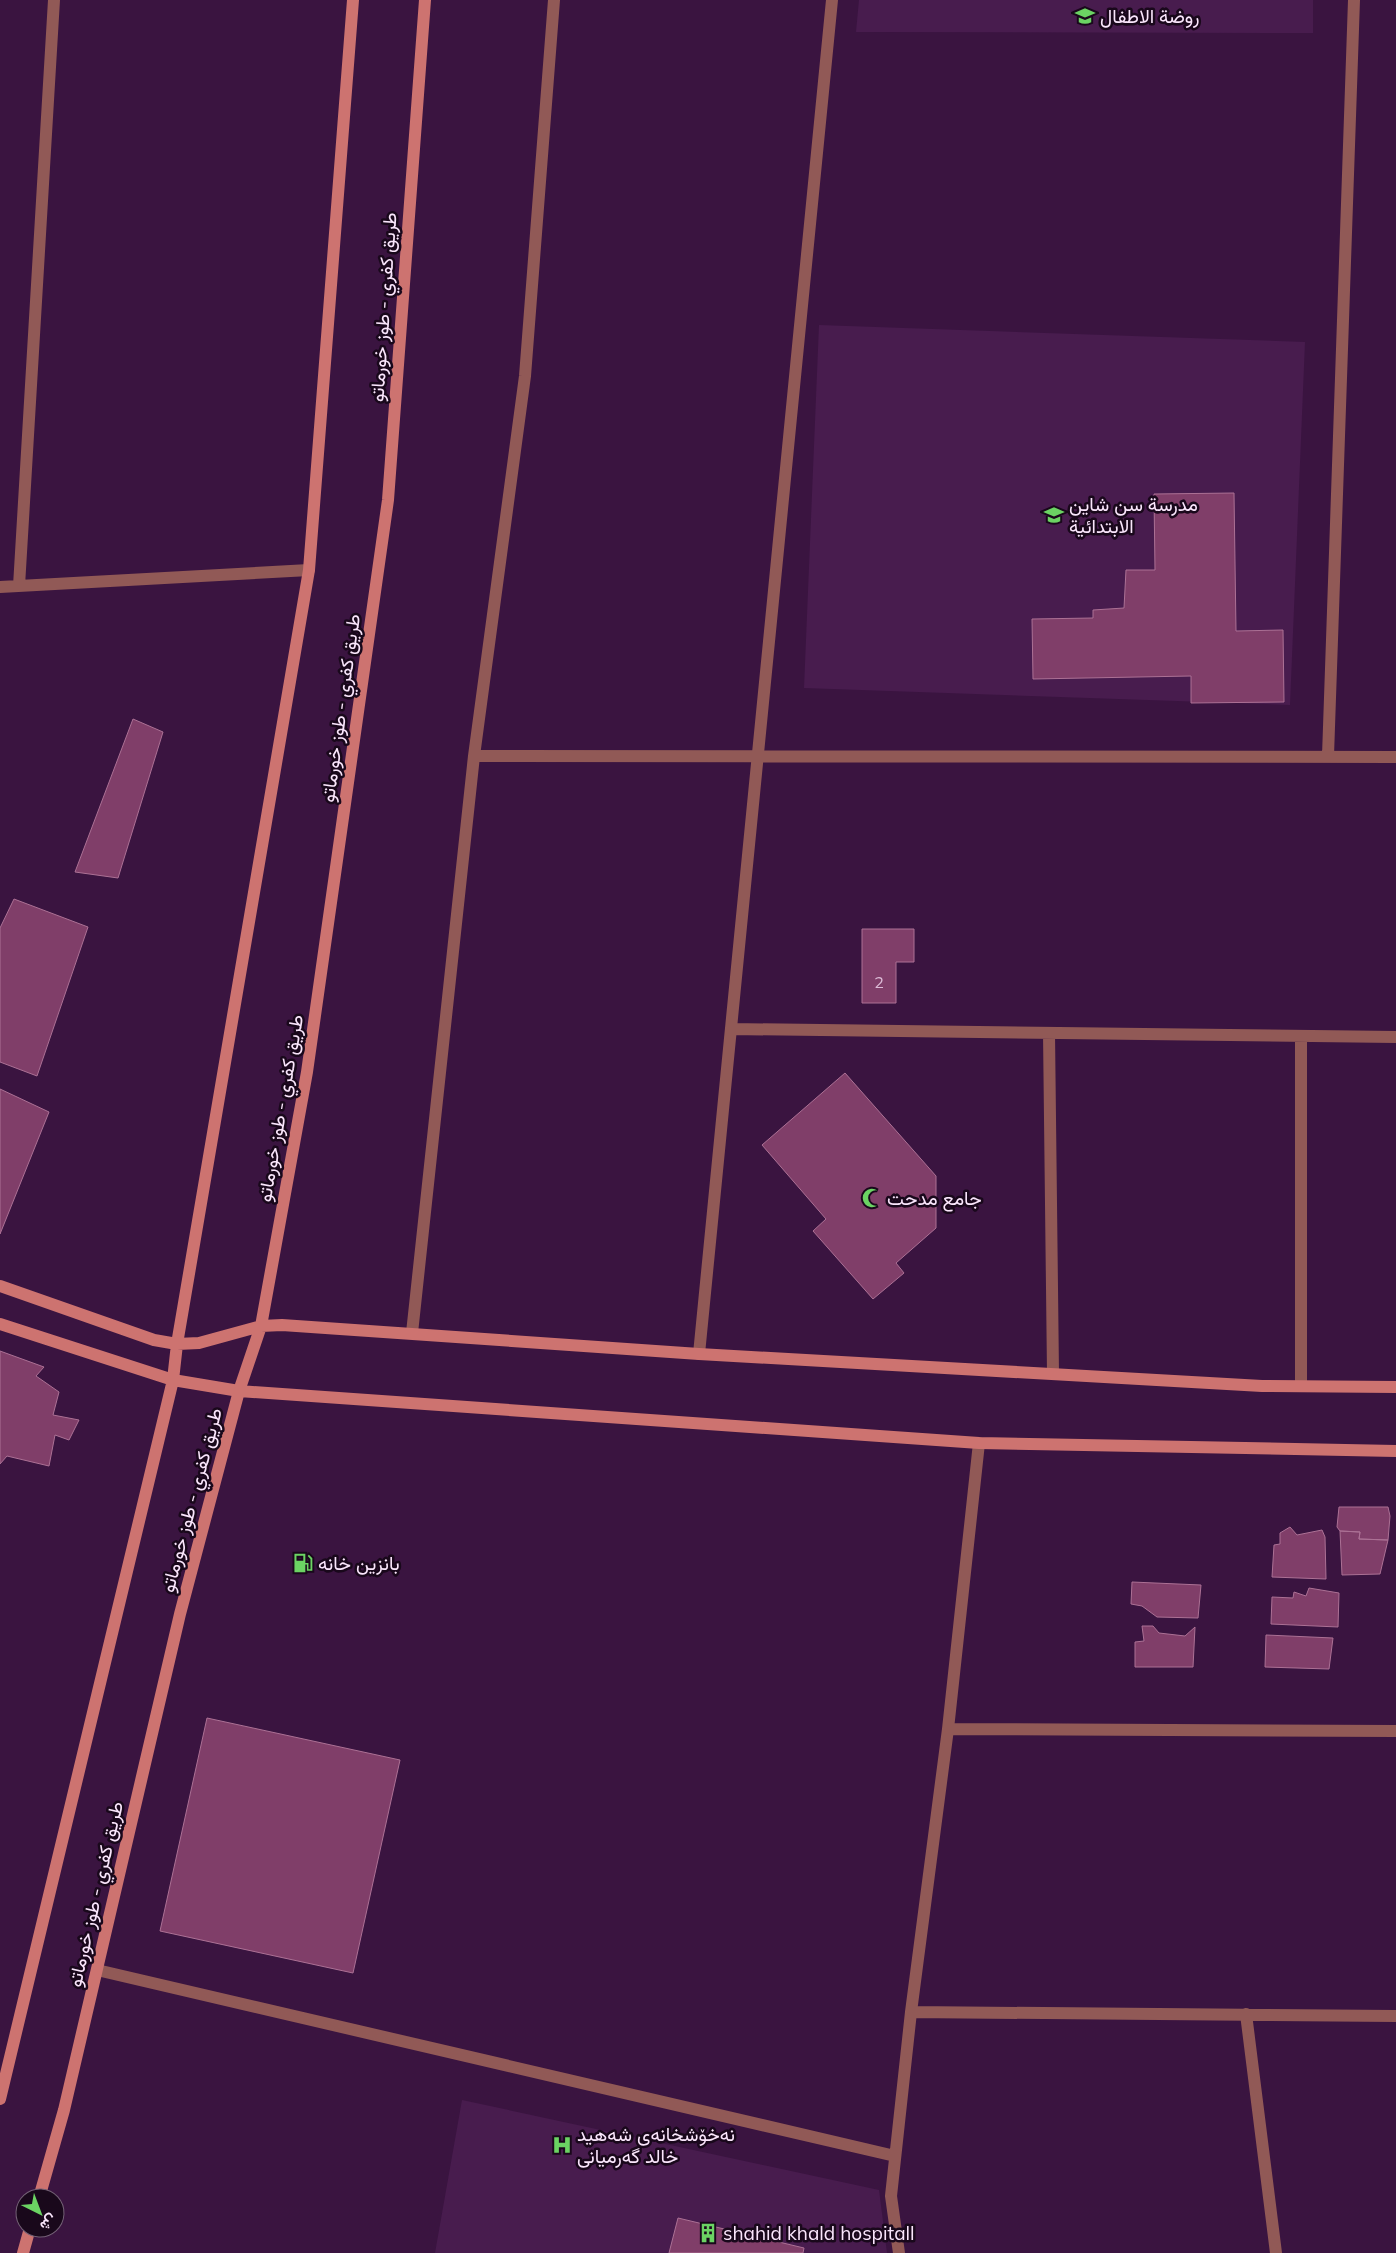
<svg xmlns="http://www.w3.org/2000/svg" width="1396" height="2253" font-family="Mulish,Vazirmatn,sans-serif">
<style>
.built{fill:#481c4e}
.building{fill:#803e69;stroke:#ac7195}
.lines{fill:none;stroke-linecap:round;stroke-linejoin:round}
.street{stroke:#915956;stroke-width:12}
.secondary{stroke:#cd7370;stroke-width:12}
.labels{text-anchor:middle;stroke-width:5;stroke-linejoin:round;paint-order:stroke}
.number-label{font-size:16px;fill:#dcbcd7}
.poi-label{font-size:19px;fill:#fae6fc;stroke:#19081b;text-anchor:start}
.street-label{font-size:19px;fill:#fae6fc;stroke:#19081b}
</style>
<rect width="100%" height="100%" fill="#3a1440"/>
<path class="built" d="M859,0H1313V33L856,32Z
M819,325L1305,342L1290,705L804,688Z
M462,2100L879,2190L887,2253H435Z"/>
<path class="building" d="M1234,493L1236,631L1283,630L1284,702L1191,703V676L1033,679L1032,619L1093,618V610L1124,608L1126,570H1155L1154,494Z
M133,719L163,732L118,878L75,872Z
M14,899L88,927L37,1076L0,1062V928Z
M862,929H914V962H896V1003H862Z
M845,1073L936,1176V1228L896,1263L904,1273L873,1299L813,1231L826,1219L762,1145Z
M0,1089L49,1112L0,1234Z
M0,1351L44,1367L36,1376L59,1392L53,1415L79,1420L69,1440L55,1435L49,1466L7,1456L0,1464Z
M1339,1507H1388L1390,1516L1388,1540L1359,1539L1360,1532L1340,1531L1337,1527Z
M1290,1527L1297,1535L1322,1530L1325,1537L1326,1579L1272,1577L1274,1545L1280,1544V1533Z
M1340,1531L1360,1532L1359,1539L1388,1540L1380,1574L1342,1575Z
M1132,1582L1201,1585L1198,1618L1157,1617L1142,1606L1131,1604Z
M1309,1588L1339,1593L1338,1627L1271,1624L1272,1597L1293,1598L1294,1592L1306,1596Z
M1142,1626H1153L1159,1633L1185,1636L1195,1627L1193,1667H1135V1642L1144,1641Z
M1266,1635L1333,1638L1329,1669L1265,1667Z
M207,1718L400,1760L353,1973L160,1931Z
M678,2218L804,2248L803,2253H669Z"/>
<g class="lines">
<path class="street" d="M19,586L54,0
M0,587L309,570
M474,756L1396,757
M1328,756L1354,0
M731,1029L1396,1037
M1049,1033L1053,1373
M1301,1036V1386
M412,1333L474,756L525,376L554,0
M699,1354L832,0
M948,1729L1396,1731
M97,1970L895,2156
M911,2012L1396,2016
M1246,2014L1276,2253
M899,2253L891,2196L911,2012L948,1729L979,1443"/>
<path class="secondary" d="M0,1286L154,1340L177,1344L199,1343L261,1326L282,1325L699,1354L1262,1386L1396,1387
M0,1324L173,1380L239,1391L979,1443L1396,1451
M0,2099L173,1380L177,1344L309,570L353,0
M39,2198L64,2110L180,1614L239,1391L261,1326L307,1072L388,500L425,0
M23,2253L30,2228"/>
</g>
<defs>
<symbol id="school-bare" viewBox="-9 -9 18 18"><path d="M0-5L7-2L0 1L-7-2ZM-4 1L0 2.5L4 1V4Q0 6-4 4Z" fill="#6bd363" stroke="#19081b" stroke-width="2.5" paint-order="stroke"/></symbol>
<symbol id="mosque-bare" viewBox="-9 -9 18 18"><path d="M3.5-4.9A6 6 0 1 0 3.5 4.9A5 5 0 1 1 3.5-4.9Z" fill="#6bd363" stroke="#19081b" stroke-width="2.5" paint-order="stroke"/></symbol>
<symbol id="fuel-bare" viewBox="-9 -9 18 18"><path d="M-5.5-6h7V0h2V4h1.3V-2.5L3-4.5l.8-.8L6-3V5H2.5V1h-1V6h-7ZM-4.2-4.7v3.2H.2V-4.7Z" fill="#6bd363" stroke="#19081b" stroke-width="2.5" paint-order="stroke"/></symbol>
<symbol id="hospital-bare" viewBox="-9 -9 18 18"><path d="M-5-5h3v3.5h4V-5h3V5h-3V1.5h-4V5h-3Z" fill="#6bd363" stroke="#19081b" stroke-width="2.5" paint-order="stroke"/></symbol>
<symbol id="building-bare" viewBox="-9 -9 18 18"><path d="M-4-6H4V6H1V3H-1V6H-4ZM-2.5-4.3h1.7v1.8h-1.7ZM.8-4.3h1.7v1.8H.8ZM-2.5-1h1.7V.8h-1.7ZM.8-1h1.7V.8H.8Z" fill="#6bd363" stroke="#19081b" stroke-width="2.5" paint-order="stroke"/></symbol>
</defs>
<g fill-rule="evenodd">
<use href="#school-bare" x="1071" y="2" width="28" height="28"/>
<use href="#school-bare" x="1040" y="501" width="28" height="28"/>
<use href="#mosque-bare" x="858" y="1184" width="28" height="28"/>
<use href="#fuel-bare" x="289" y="1549" width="28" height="28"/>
<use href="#hospital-bare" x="548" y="2131" width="28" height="28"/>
<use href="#building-bare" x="694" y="2219" width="28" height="28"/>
</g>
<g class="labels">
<g class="number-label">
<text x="879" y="988">2</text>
</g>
<g class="poi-label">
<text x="1100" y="23">روضة الاطفال</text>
<text x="1069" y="511">مدرسة سن شاين<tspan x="1069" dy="22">الابتدائية</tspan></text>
<text x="887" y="1205">جامع مدحت</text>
<text x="318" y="1570">بانزين خانه</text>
<text x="577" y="2141">نەخۆشخانەی شەهید<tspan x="577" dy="22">خالد گەرمیانی</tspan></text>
<text x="723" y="2240">shahid khald hospitall</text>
</g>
<g class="street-label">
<text transform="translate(383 307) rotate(-86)" y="7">طريق كفري - طوز خورماتو</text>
<text transform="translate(340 708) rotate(-82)" y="7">طريق كفري - طوز خورماتو</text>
<text transform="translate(280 1108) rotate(-80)" y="7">طريق كفري - طوز خورماتو</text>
<text transform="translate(191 1500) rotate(-75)" y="7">طريق كفري - طوز خورماتو</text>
<text transform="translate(95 1894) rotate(-77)" y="7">طريق كفري - طوز خورماتو</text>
</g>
</g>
<g transform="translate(40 2213) rotate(138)"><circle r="24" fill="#19081b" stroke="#736175"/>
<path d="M0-4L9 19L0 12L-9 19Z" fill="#6bd363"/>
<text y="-8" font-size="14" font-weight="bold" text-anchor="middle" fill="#fae6fc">ش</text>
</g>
</svg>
